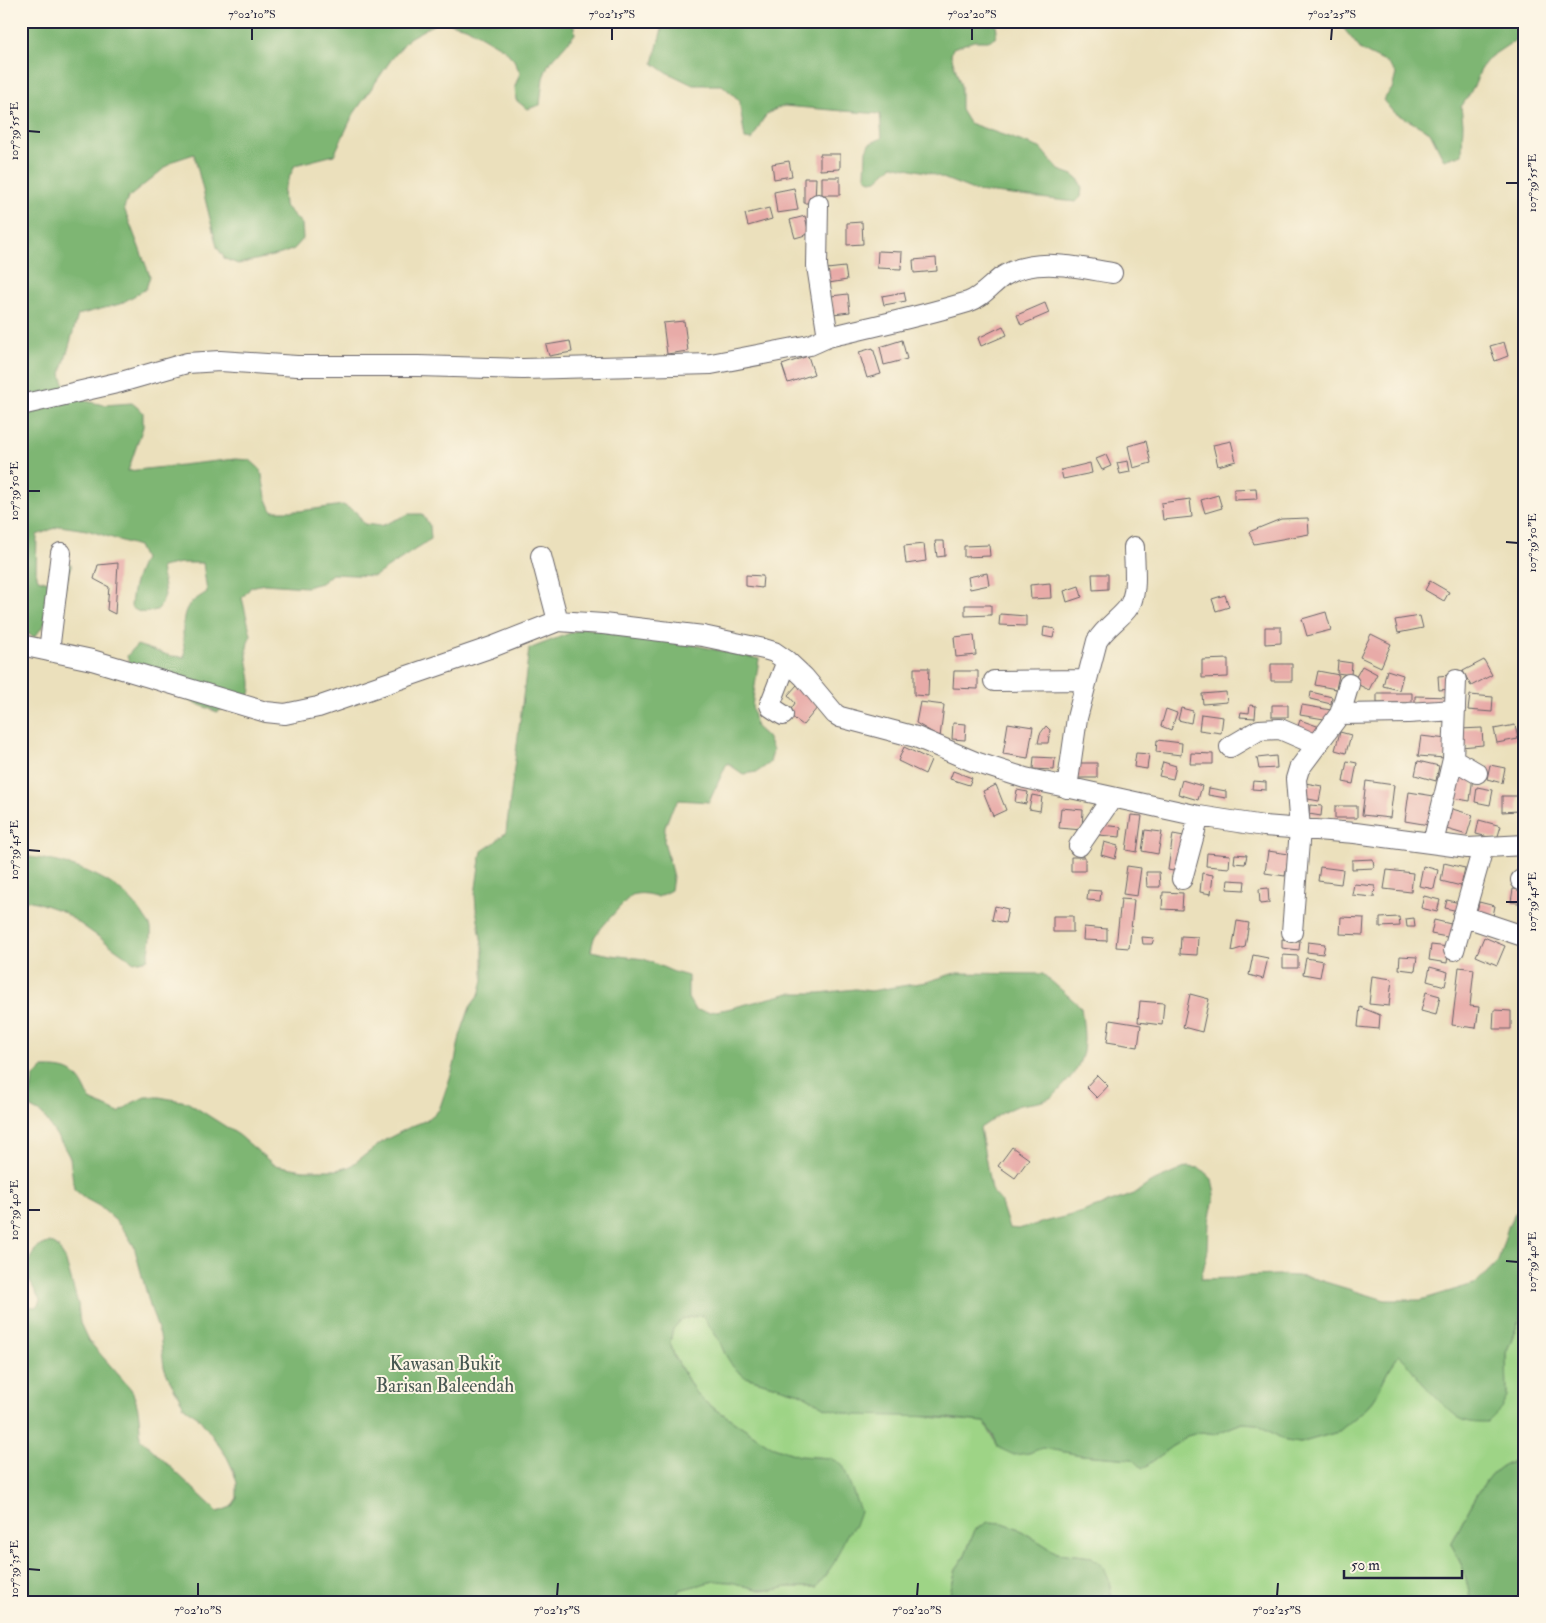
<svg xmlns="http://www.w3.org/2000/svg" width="1546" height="1623" font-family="'IM FELL Double Pica',serif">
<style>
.green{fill:#9ed486;stroke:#607b60}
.forest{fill:#7eb673;stroke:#506c57}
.building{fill:#e8aba8}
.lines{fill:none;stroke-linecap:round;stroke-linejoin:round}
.minor-casing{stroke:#686468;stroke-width:22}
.minor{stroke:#fff;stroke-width:20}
.ticks{fill:none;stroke:#22223b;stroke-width:2}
.labels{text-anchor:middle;stroke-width:4;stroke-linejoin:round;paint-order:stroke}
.park-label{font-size:19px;fill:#475752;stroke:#fcf5e5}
.neatline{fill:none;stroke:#22223b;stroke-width:2}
.ticks-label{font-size:12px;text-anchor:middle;fill:#22223b}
</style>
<rect width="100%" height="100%" fill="#fcf5e5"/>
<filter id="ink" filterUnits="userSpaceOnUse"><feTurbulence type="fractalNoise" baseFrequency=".02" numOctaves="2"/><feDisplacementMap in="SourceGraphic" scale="10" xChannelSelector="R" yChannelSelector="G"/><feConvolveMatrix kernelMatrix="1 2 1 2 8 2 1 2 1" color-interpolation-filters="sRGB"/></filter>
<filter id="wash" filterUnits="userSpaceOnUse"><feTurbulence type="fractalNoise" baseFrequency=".0096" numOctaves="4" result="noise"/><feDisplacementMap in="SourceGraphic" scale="20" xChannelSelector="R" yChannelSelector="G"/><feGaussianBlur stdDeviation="1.12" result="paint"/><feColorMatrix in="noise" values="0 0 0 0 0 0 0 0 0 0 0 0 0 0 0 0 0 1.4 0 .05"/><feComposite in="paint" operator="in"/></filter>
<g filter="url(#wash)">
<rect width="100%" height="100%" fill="#ebe0bc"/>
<path class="green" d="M1525,1312V1459C1515,1460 1507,1462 1499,1468C1480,1482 1463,1522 1451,1544C1461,1562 1469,1582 1470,1602H1245L1243,1599L1226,1602H1125L1111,1594L1109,1580L1092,1557L1057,1553L1017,1528L1003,1523L988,1522L975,1530L964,1557L956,1569L948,1602H674L679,1590L714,1581L731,1582L760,1590H773L788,1587H817L846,1536L855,1525L830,1458L799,1456L771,1446L705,1402L695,1392L674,1355L670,1342L673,1329L682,1319L702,1315L719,1340L725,1354L745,1377L800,1393L826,1408L984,1422L999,1448L1029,1453L1042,1447L1081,1455L1132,1459L1142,1469L1187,1436L1202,1432L1215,1434L1242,1423L1257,1424L1286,1441L1300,1443L1338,1432L1368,1407L1376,1395L1388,1371L1399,1355C1407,1362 1410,1367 1417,1376C1429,1392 1445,1405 1459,1418L1507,1396L1506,1353L1518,1323Z"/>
<path class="forest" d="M21,21H573L575,34L548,65L543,78L540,105L527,109L516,100L515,86L520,73L514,60L504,49L466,27L440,21L409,38L391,60L353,115L334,155L295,165L283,191L284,205L302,224L303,239L294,249L281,254L238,264L225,259L217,247L194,154L173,161L128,198L124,208L150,276L146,289L120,304L78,315L61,374L68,397L104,405L132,403L143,412V427L128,471L235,459L250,460L261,470L266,497L272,511H300L343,505L356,512L364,524L381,526L409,514H422L430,526L431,539L375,576L332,574L321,583L306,587L264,584L251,587L242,598L251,635C240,655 255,674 250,694L217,712L134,678L127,656L137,645L171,656L185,657C184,643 179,615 190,604C194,600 201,596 207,592L203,563H181L161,567L165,595L159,609C147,613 141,615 131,607C132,590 136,575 144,559L138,546L87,530L60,526L37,535L36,572L38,579L52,583L67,565L71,564V568L59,603L35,637L21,631Z
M664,21H966L996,24L997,31L995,38L988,41H974L953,48L951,55L961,86V110L969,123L1040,148L1059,170L1073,175L1079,180L1082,188L1081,197L1076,202L976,191L930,173L893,165L877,180L870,181L865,176L866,151L869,144L882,138L880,114L784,106C762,113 762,122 752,140L745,139L739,100L722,85H693L664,71L653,63Z
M1331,21H1525V40L1514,41L1490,57L1481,68L1476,82L1469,95L1461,107L1463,123L1462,154L1444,160L1430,132L1393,112L1383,100L1392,89L1396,74L1387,63L1361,50L1341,25Z
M583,628L671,640L759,659L752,706L756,727L767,737L773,750L770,763L757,772L743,774L727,763L709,802L679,800L671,811L665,827L664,841L673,877L671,890L658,897C649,894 641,892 632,895C627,898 599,930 595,936C593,940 592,946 591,951L611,955L644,959L674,972L688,976V998L695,1010L710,1012L727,1009L790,993H820L855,989L871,991L926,982L955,973L1043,974L1081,1007C1085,1039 1089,1059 1064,1085C1060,1089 1055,1096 1050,1098C1041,1103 1030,1103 1020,1105C1005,1109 993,1120 980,1128L991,1190L1000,1200L1009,1228L1018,1229L1079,1213L1134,1194L1150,1183L1187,1167L1200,1168L1212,1179L1215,1194L1209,1221L1208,1250L1201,1279L1234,1278L1248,1276L1279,1275L1297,1276L1312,1278L1385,1300H1421L1477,1283L1498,1261L1508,1227L1515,1213L1525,1209V1312L1518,1323L1506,1353L1507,1396L1501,1409L1487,1423C1478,1423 1469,1423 1461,1419C1451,1414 1423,1385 1416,1375C1410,1367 1407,1362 1399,1355L1388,1371L1376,1395L1368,1407L1338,1432L1300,1443L1286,1441L1257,1424L1242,1423L1215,1434L1202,1432L1187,1436L1142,1469L1132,1459L1081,1455L1042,1448L1029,1453L1014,1455L999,1448L993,1435L984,1422L937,1417L854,1415L826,1408L800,1393L745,1377L733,1367L725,1354L719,1340L702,1315L682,1319L673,1329L670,1342L674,1356L695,1392L705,1402L771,1446L799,1456L830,1458L843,1465L860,1511L855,1525L846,1536L834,1563L817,1587H788L773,1590H759L731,1582L714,1581L679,1590L674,1602H21V1306L37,1307L40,1300L24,1271L36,1248L50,1242L57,1246L65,1258L78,1304L80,1323L88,1340L131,1389C139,1405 140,1420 140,1438L218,1512L231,1507L237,1498V1483L233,1470L227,1457L208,1430L197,1416L185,1408L170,1381L164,1367L160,1335L150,1306L134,1246L126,1233L116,1221L99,1206L86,1199L74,1189L70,1158L63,1145L42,1114L29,1107L33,1078L43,1068C73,1067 79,1074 90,1100L119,1113L132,1103L145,1097H159L187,1102L239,1135L274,1165L304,1170H336L349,1167L385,1140L412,1126L427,1120L439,1110L454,1066L460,1036L465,1021L470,1007L479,995L483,980V950L476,908L475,895L479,866L482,851L494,843L506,832L529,649Z
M21,856C64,860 119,876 143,915C145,919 150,924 151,928C152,938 149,950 148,959L134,962L62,911L36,902L21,899Z
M1525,1459V1602H1470C1469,1582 1461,1562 1451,1544C1463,1523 1480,1482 1499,1468C1507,1462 1516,1460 1525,1459Z
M988,1522L1003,1523L1017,1528L1057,1553L1092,1557L1104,1568L1109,1580L1111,1594L1125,1602H948L956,1569L964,1557L975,1530Z"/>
<g id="blocks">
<path class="building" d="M820,154H840V169L820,170Z
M789,161L792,176L774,179L772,164Z
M822,177H840V195H822Z
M804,178H816L815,203H804Z
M794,188L798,210L777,213L774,192Z
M769,208L772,219L748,226L745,214Z
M805,216L809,234L795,238L790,220Z
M862,222L863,244L847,245V223Z
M878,251L902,252L901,269L877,268Z
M936,258L937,271L914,273L913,260Z
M845,267L847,280L829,283L827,269Z
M904,292L906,301L884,305L882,296Z
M848,294L850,312L833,314L831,296Z
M1045,303L1049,313L1021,325L1017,315Z
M684,321L688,351L667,354L663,323Z
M1003,326L1007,335L981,346L978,338Z
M902,340L907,359L884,365L880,347Z
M570,341L572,352L549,356L546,345Z
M1504,342L1508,356L1495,361L1490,346Z
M873,348L881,374L867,378L859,352Z
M808,356L814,374L788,383L782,365Z
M1146,441L1151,463L1133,468L1128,446Z
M1231,441L1236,461L1218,466L1213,445Z
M1106,455L1111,466L1102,470L1096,459Z
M1128,461L1130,472L1120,474L1117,463Z
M1090,463L1092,473L1063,479L1061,470Z
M1256,488L1257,499L1234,500V489Z
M1218,495L1222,508L1205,513L1201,500Z
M1190,499L1192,517L1163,520L1161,503Z
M1308,518L1309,534L1254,544L1249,532L1281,519Z
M21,525H28L25,542H21Z
M935,541H944L945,556L937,557Z
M924,544L926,561L906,564L904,546Z
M989,545L990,556L964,557V546Z
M118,563L115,614L107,610L109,587L94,579L98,565Z
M987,573L989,585L970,589L968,577Z
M1092,574H1108V589L1093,590Z
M746,575L763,576L762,588L746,586Z
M1430,581L1449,592L1444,601L1425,590Z
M1050,583L1051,598L1031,599L1030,585Z
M1079,586L1082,597L1067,602L1064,591Z
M1225,595L1229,607L1216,611L1212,599Z
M965,605H991V615L965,616Z
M1326,612L1331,630L1307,636L1302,619Z
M1000,614L1026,616V626L999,625Z
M1420,616L1423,628L1398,633L1395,620Z
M1044,627L1055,629L1053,638L1043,636Z
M1265,627H1281V643L1265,644Z
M1371,634L1391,644L1381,667L1360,657Z
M974,635L976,655L956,657L954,637Z
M1228,659V677L1202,678V660Z
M1484,660L1492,675L1471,686L1463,671Z
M1338,661L1352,663L1351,675L1337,673Z
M1271,664H1292V681H1271Z
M1362,666L1377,674L1369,690L1353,682Z
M914,668H929L928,696L914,695Z
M1387,670L1403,675L1399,690L1383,686Z
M954,671H978V689L953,688Z
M1318,671L1339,675L1336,689L1315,685Z
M1450,675L1451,689L1439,690L1438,676Z
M797,685L818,707L803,725L788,714L795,703L788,695Z
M1226,692L1227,702L1203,704L1202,694Z
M1311,692L1332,697L1331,704L1310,699Z
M1377,693H1412V703H1377Z
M1470,695L1493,697L1492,712L1468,710Z
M1415,696L1450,697V707L1415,706Z
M920,702L944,705L940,737L916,723Z
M1250,705L1256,706L1255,718L1240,717L1241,712L1249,713Z
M1272,705H1288V717H1272Z
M1302,705L1331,710L1330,720L1300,715Z
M1181,708L1193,711L1191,723L1178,720Z
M1166,709L1177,713L1171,730L1161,726Z
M1201,714L1223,717L1221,733L1199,730Z
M1300,720L1320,727L1317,737L1297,729Z
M953,723L966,724L965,740L952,739Z
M1008,723L1033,727L1028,758L1003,754Z
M1515,725L1518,739L1497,743L1494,729Z
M1046,726L1050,730L1048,743H1038L1040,734Z
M1482,728L1483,745L1461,747L1460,729Z
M1340,732L1351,735L1346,753L1335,750Z
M1421,736L1447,739L1445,758L1418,756Z
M1157,740L1182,743L1181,755L1156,752Z
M904,747L931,760L925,774L898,761Z
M1136,753L1149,754L1147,769L1134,767Z
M1191,753L1213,754V764H1190Z
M1276,756L1277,768L1259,769L1257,758Z
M1034,757L1055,758L1054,770L1033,769Z
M1347,761L1357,763L1353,784L1343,782Z
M1418,761L1439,766L1436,781L1415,775Z
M1163,762L1176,766L1173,779L1159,776Z
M1072,763H1097V778H1072Z
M1490,765L1505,768L1502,783L1487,779Z
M953,771L972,778L969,785L950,779Z
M1456,774L1473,776L1470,801L1452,798Z
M1182,780L1202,786L1198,800L1178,794Z
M1253,781L1266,782V790L1252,789Z
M1366,781L1394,785L1390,818L1362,815Z
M1305,783L1322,786L1319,801L1303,798Z
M996,785L1006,810L993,816L983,791Z
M1477,787L1493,790L1490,805L1475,802Z
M1209,788L1226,791V798L1208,795Z
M1017,790L1028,792L1026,804L1015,802Z
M1409,792L1434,796L1429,825L1405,821Z
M1032,795L1042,797L1040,811L1029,809Z
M1502,796H1518V811L1502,812Z
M1310,805L1322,806L1321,816L1309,814Z
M1335,806H1357V818H1335Z
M1061,808L1083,810L1082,830L1059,828Z
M1449,808L1473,815L1467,835L1443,828Z
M1131,815L1142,816L1137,852L1126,850Z
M1479,820L1501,826L1497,839L1476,834Z
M1100,825L1121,827L1120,837L1099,835Z
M1145,830L1162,832L1158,854L1142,851Z
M1173,834L1184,836L1179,872L1168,870Z
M1104,842L1118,846L1115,859L1101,855Z
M1268,851L1289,854L1285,876L1265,873Z
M1207,853L1230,855L1229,868L1206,866Z
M1235,854L1247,855L1245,864L1234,863Z
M1071,857H1085V871H1071Z
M1373,859L1374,868L1352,869V860Z
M1444,863L1465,868L1461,886L1441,881Z
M1127,866L1141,868L1137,896L1123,894Z
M1423,866L1438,870L1434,889L1419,886Z
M1320,867L1343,870L1341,884L1318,881Z
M1387,870L1413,873L1411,892L1384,889Z
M1146,872H1159L1160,887H1147Z
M1202,873L1213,875L1211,894L1200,892Z
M1228,880L1245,881L1244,890L1227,889Z
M1354,884L1375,886L1374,897L1352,895Z
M1268,888L1269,903L1260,904L1259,889Z
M1513,889L1525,890V904L1511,902Z
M1088,890L1101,891L1100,901L1087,900Z
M1163,892L1183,893L1182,910L1162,909Z
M1424,896L1440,900L1437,912L1421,908Z
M1121,899L1134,900L1129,948L1116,947Z
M1447,900L1460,903L1458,911L1445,908Z
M1479,902L1495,906L1493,916L1477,912Z
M995,906L1008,909L1005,923L992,920Z
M1053,916H1073V932H1053Z
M1341,917L1364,918L1363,935L1340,934Z
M1399,917L1400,926L1380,927V918Z
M1414,918L1415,927H1407L1406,919Z
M1434,920L1455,925L1452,938L1431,934Z
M1237,921L1249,923L1245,947L1232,951Z
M1084,927L1107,929V941L1083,940Z
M1181,936L1198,937L1197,955L1180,954Z
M1142,937L1154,938L1152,944H1143Z
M1484,937L1505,946L1497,965L1476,956Z
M1282,939L1300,941L1299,950L1282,948Z
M1308,942L1325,944L1323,954L1307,952Z
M1431,945L1449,947L1447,963L1429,960Z
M1253,955L1268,958L1263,979L1249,975Z
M1283,955L1298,956V968H1283Z
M1400,956L1417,957L1415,971L1399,969Z
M1306,958L1323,961L1320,977L1303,974Z
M1430,967L1448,972L1445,986L1427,981Z
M1459,967L1474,969L1470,1006L1479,1007L1476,1028L1452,1025Z
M1372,976L1392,979L1389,1006L1369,1004Z
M1426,992L1440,996L1436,1015L1421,1011Z
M1190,994L1209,999L1202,1032L1183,1027Z
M1140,1001L1164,1003L1162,1025L1138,1022Z
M1360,1007L1380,1015L1379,1029L1358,1027Z
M1494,1010L1511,1011V1029H1493Z
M1110,1020L1141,1025L1138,1047L1107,1042Z
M1097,1075L1108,1086L1097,1098L1086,1087Z
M1012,1147L1029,1159L1015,1178L998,1166Z"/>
</g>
</g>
<g filter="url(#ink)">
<use href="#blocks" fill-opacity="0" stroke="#686468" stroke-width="1"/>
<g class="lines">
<defs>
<path id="minor" d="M828,337C875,326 922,316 968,302C981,298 991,285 1002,277C1034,256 1076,267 1112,273
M21,405L121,382L187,363L220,361L297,366H418L523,369L711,364L810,345L828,337L817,266L818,204
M541,556L558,621
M21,645L92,660L266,712L285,714L318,707L492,647L558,621L603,624L703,636L764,649L774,652L787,661L804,677L835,714L840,717L916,737L975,762L1025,778L1199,816L1264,826L1355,833L1468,848L1525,845
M49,651L61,553
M994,681L1086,680
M1340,714L1349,684
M783,715L771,707L770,705L787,661
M1230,747L1259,730L1280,729L1317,745
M1453,759L1477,773
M1067,788L1077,718L1097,641C1105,628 1117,621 1127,609C1139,595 1134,566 1134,547
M1433,843L1453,759L1456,680
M1079,846L1112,798
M1182,879L1199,816
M1521,880L1525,878
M1463,916L1520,935
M1292,932L1300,829L1296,779L1299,769L1340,714L1408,713L1455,710
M1454,950L1483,848"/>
</defs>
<use href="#minor" class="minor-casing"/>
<use href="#minor" class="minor"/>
</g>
</g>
<path class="ticks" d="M252,40V28M612,40V28M972,40V28M1331,40L1332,28M28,131L40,132M1506,183H1518M28,491H40M1506,542L1518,543M28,850L40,851M1506,902H1518M28,1210H40M1506,1261L1518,1262M28,1569L40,1570M198,1596V1583M557,1596L558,1583M917,1596L918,1583M1277,1596L1278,1583"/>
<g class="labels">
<g class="park-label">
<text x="445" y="1370">Kawasan Bukit<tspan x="445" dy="22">Barisan Baleendah</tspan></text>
</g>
</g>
<rect width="1546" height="1623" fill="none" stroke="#fcf5e5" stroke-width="55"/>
<path d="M1344 1570v8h118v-8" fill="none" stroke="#22223b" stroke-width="2.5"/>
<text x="1351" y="1570" font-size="15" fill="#22223b" stroke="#fcf5e5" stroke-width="4" paint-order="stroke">50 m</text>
<rect x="28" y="28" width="1490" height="1568" class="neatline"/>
<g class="ticks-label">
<text x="252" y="18">7°02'10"S</text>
<text x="612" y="18">7°02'15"S</text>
<text x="972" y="18">7°02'20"S</text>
<text x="1332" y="18">7°02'25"S</text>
<text transform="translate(14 131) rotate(-90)" y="4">107°39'55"E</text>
<text transform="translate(1532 183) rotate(-90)" y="4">107°39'55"E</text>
<text transform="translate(14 491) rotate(-90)" y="4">107°39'50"E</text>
<text transform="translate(1532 543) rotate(-90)" y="4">107°39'50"E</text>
<text transform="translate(14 850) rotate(-90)" y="4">107°39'45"E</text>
<text transform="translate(1532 902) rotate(-90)" y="4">107°39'45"E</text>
<text transform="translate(14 1210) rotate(-90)" y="4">107°39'40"E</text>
<text transform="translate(1532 1262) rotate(-90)" y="4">107°39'40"E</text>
<text transform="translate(14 1569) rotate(-90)" y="4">107°39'35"E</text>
<text x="198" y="1614">7°02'10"S</text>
<text x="557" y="1614">7°02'15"S</text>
<text x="917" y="1614">7°02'20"S</text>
<text x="1277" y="1614">7°02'25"S</text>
</g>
</svg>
